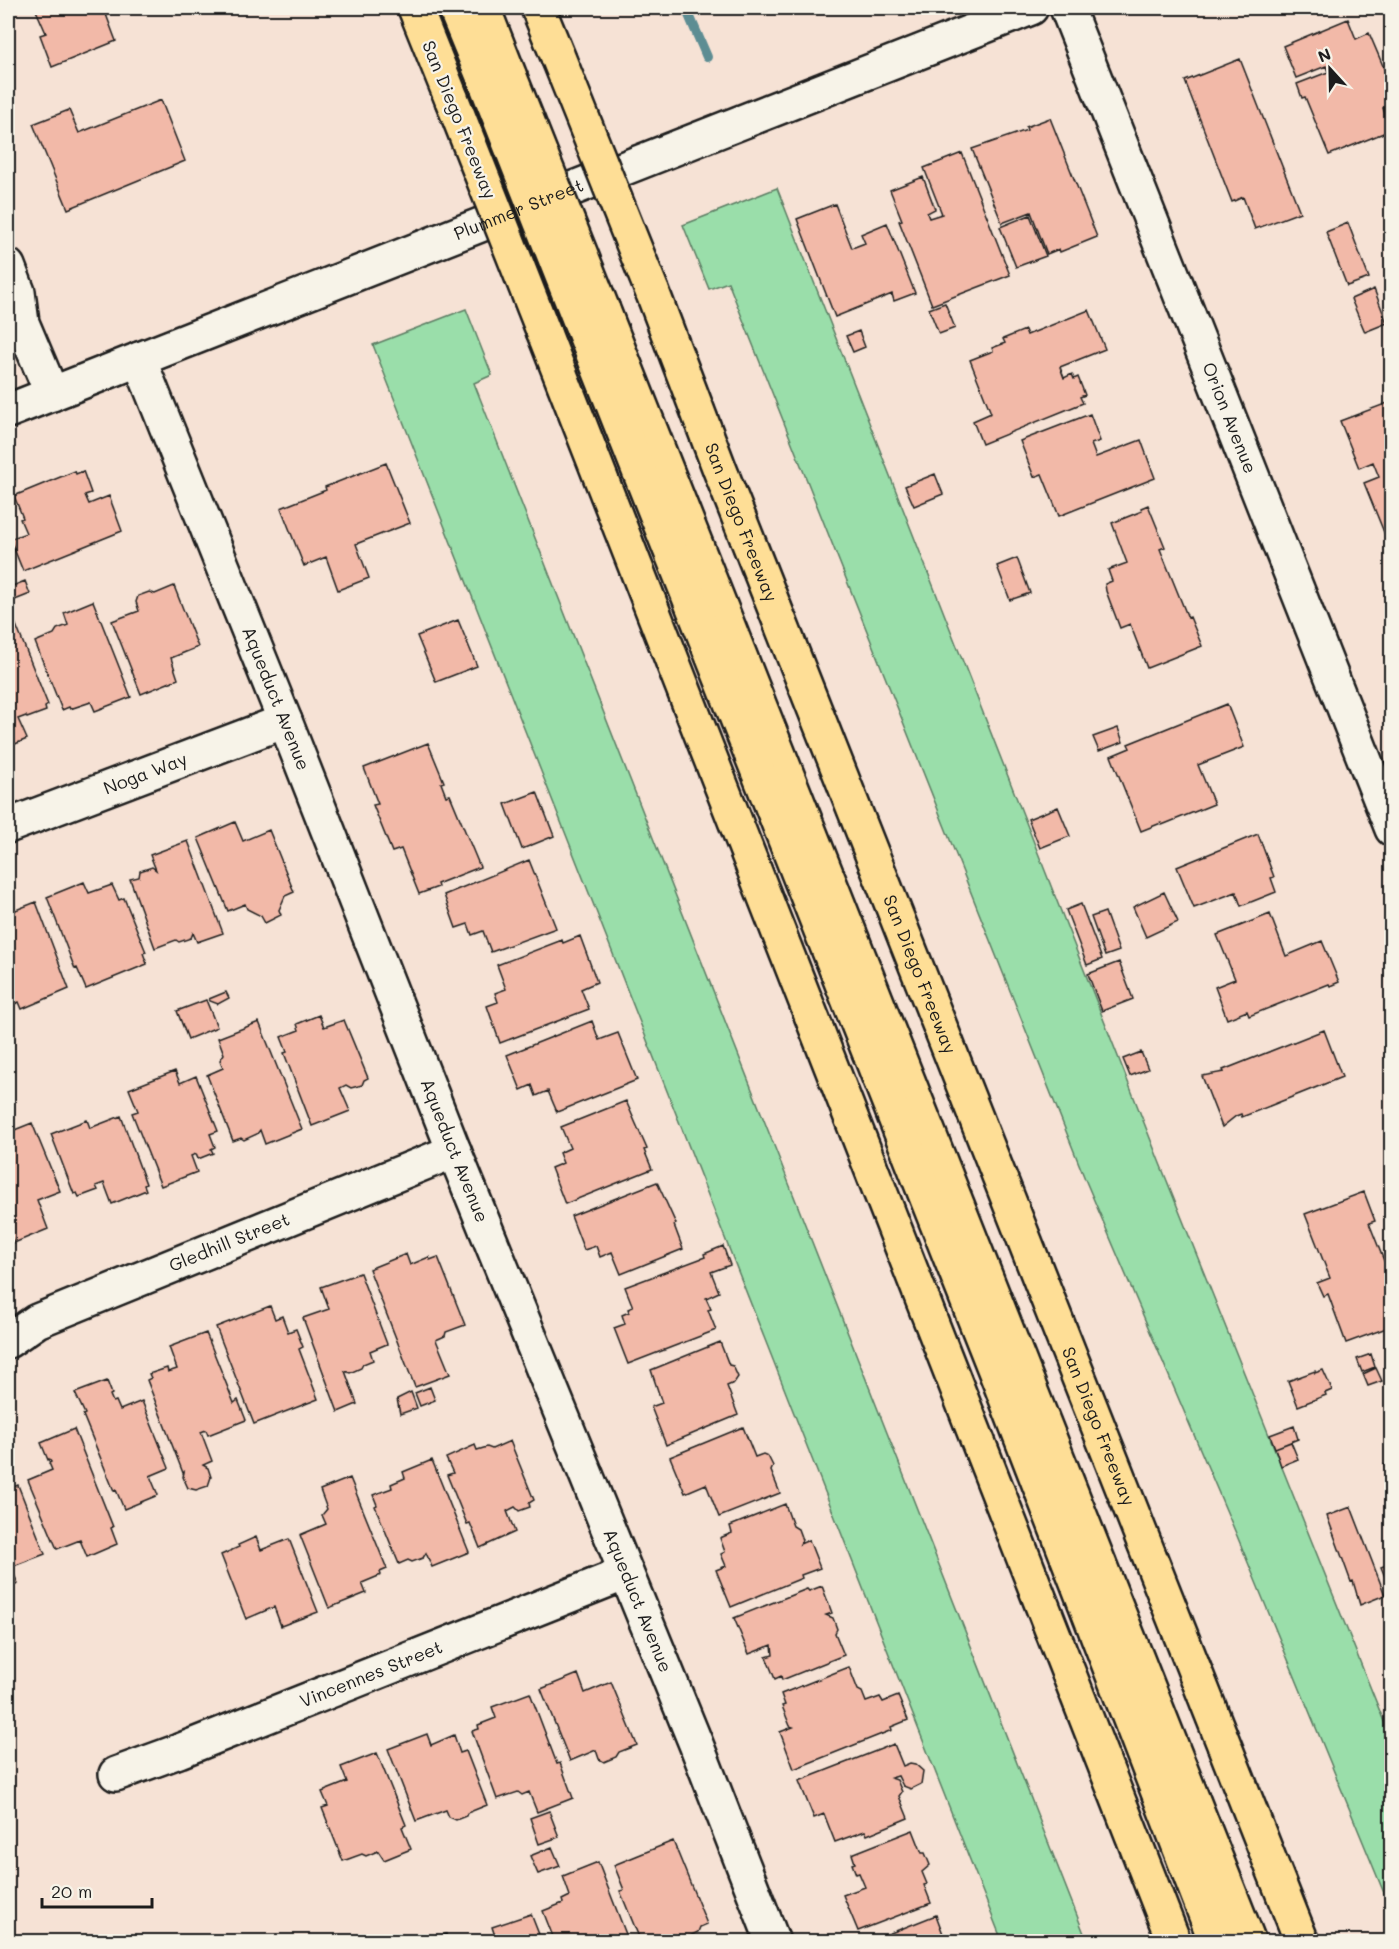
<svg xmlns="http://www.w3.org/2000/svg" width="1399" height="1949" font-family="Mali,sans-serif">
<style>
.green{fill:#9adeaa;stroke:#5b7d63;stroke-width:1.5}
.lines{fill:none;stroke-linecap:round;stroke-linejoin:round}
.stream{stroke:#5d8d93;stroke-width:10}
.building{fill:#f2b9a8;stroke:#1c1c1c;stroke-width:1.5}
.street-casing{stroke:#1c1c1c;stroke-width:38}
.secondary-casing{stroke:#1c1c1c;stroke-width:38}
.highway-casing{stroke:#1c1c1c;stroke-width:38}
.street{stroke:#f7f3e8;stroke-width:33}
.secondary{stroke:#f7f3e8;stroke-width:33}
.highway{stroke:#fede96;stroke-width:33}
.highway-bridge-casing{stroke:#1c1c1c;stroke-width:38;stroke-linecap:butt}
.highway-bridge{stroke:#fede96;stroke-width:33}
.labels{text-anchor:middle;stroke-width:4.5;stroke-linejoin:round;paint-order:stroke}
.street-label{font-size:18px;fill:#1c1c1c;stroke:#f7f3e8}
</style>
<rect width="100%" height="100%" fill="#f6e2d5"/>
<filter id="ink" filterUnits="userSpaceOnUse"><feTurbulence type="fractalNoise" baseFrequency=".0167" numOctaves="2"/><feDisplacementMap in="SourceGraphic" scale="12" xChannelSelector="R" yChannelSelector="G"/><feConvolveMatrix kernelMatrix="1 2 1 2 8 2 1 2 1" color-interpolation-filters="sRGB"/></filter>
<g filter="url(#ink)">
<path class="green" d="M777,188L1159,1161L1391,1739V1910L1235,1531L1085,1179L728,282L709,289L683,225Z
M466,309L492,375L474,383L1087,1941H1002L373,345Z"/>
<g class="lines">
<path class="stream" d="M686,8L707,57"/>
</g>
<path class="building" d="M35,8L104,9L116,41L52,67L40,35L46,33Z
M200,8H220L202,14Z
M1348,19L1356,39L1369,33L1392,87V105L1383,108L1391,130L1329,155L1305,97L1302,98L1297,84L1328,72L1326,66L1296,78L1283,46Z
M1240,59L1300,212L1255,229L1243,197L1232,202L1185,81Z
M161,100L185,161L68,209L33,124L69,110L79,133Z
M1050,118L1097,237L1060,252L1059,249L1047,254L1031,212L1002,223L972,149L1027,130L1026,127Z
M962,153L1010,275L932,305L899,221L902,220L890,190L923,177L935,209L927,213L929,218L942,214L924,168Z
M835,204L852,248L865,243L861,234L887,223L915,293L894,301L892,294L835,317L797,219Z
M1030,215L1046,256L1016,267L1000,227Z
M1348,223L1369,278L1347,286L1326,232Z
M1374,289L1387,323L1365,332L1351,299Z
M945,303L955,328L939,334L929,309Z
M1089,310L1105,349L1060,367L1064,378L1072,374L1074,379L1078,377L1085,395L1080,397L1083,403L982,444L973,421L991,413L970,360L993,351L992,348L1005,343L1003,339L1025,330L1027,335Z
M859,331L865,347L853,352L846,336Z
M1390,402L1392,404V552L1364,483L1379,477L1373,462L1359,468L1340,421Z
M1090,414L1100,441L1091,444L1096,457L1141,440L1155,478L1059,516L1042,474L1034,477L1020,441Z
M386,463L410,523L356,544L369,578L338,590L326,557L304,566L281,508L326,490L325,487Z
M75,471L76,474L83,471L91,493L85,495L89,504L109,496L122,531L23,571L10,539L26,533L20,519L23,518L14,496Z
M935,474L943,494L914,506L905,486Z
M1148,505L1165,547L1160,549L1188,618L1190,617L1202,646L1147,668L1130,624L1120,628L1106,591L1105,584L1112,581L1108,570L1127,563L1112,523L1142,511L1141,508Z
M1017,558L1030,593L1010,600L997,566Z
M25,581L30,594L15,600L10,587Z
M174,586L198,647L171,658L178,679L141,694L112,621L139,611L136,602L138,596L149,592L155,594Z
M93,601L131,697L95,711L91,702L70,709L69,707L62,710L35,642L54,634L57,629L68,625L64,613Z
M8,605L48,705L45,707L46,711L27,718L26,716L18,719L27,739L8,747Z
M458,620L477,666L436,682L417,636Z
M1227,704L1244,747L1198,765L1214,804L1162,825L1161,823L1141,831L1111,756L1130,748L1128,744Z
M1118,728L1123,742L1099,751L1093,737Z
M428,743L444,782L441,783L446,796L450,795L480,867L437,884L438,887L419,894L401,849L392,852L373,805L378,804L364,768Z
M537,792L554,836L522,849L505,804Z
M1058,807L1070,836L1040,848L1028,819Z
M235,822L243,841L269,830L294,892L285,896L279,910L281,915L265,923L261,916L247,909L245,904L228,911L198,838Z
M1258,834L1274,877L1271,878L1276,892L1241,906L1236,892L1194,908L1177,867Z
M188,841L223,933L197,942L193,933L191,938L179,942L176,940L155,948L130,879L139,877L140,871L152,867L156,870L150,855Z
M529,860L556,928L491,952L483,931L472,935L468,924L456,928L444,895Z
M84,882L89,893L112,885L119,900L124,898L146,952L143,953L147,964L86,989L77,968L75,969L47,897Z
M1164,892L1178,922L1146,937L1133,907Z
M36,902L69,989L22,1009L19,1002L8,1007V913Z
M1081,904L1102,959L1087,965L1066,910Z
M1105,912L1119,951L1105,956L1091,917Z
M1270,914L1286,956L1322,941L1339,982L1330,986L1329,984L1249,1016L1247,1011L1227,1019L1215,987L1235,979L1217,935Z
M580,936L597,982L581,989L589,1009L500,1043L487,1006L498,1002L495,993L506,989L497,965L562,940L563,943Z
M1119,962L1133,999L1102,1011L1088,974Z
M226,992L229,998L218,1004L210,1001L209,999Z
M206,1000L217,1027L188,1039L177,1011Z
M319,1015L324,1027L344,1020L368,1078L364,1080L362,1085L351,1088L346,1085L340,1088L350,1111L312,1126L284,1053L287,1052L281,1037L299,1030L297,1024Z
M592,1021L599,1040L618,1033L637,1080L557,1112L548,1091L536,1096L532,1085L521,1090L507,1055Z
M259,1022L302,1129L265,1144L260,1130L257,1134L244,1140L241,1138L233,1141L207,1075L223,1068L220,1060L224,1054L218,1038Z
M1324,1030L1342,1077L1242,1117L1241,1114L1236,1116L1222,1127L1202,1076L1224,1072L1223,1070Z
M1141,1052L1148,1069L1130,1076L1123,1059Z
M175,1071L180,1083L196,1076L218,1131L210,1134L215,1147L211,1149L213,1153L198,1159L196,1154L191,1156L197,1172L161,1186L132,1113L138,1111L129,1089Z
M626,1101L647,1149L644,1150L652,1169L565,1204L551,1168L563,1163L559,1153L570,1148L561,1127Z
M121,1116L146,1184L144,1185L146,1190L112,1204L104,1183L96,1186L98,1190L79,1197L77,1193L74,1194L51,1134L87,1120L90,1128Z
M8,1120L12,1131L32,1123L60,1191L37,1200L48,1229L14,1243L8,1228Z
M657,1182L676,1224L674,1225L683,1249L621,1274L612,1252L600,1257L596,1246L584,1250L571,1216Z
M1364,1192L1375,1221L1369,1223L1392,1281V1326L1346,1343L1328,1294L1323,1296L1317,1283L1330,1278L1305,1214Z
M723,1246L730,1265L711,1272L719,1292L706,1298L711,1309L708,1310L716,1330L628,1364L614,1328L625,1324L622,1315L629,1312L628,1309L633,1307L625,1287L705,1257L704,1254Z
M406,1254L410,1265L429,1257L430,1260L438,1257L465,1325L446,1332L445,1336L436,1340L450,1374L415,1387L369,1269Z
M360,1273L387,1344L370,1351L373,1360L363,1364L361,1368L350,1373L345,1371L357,1404L338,1412L303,1318L329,1309L321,1287Z
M270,1306L275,1319L282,1316L288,1332L296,1329L303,1347L299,1349L318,1399L254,1424L216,1327Z
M206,1333L234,1403L238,1400L246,1420L208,1435L206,1430L201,1432L212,1461L203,1465L208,1468L211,1477L208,1486L196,1490L188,1488L183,1477L184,1472L183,1473L147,1380L151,1378L149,1374L167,1368L168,1372L177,1369L169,1347Z
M720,1342L729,1365L733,1366L738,1377L734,1383L727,1386L738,1415L666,1445L651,1407L662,1403L651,1370Z
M1371,1354L1375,1367L1362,1372L1357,1359Z
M1376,1368L1382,1381L1368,1386L1363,1374Z
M1323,1370L1332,1390L1325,1393L1326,1395L1298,1406L1288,1381L1315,1371V1373Z
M107,1381L112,1394L110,1395L113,1402L116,1401L120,1410L142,1401L169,1468L150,1476L158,1495L124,1509L116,1490L114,1491L83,1415L85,1414L75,1393Z
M430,1387L435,1400L420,1406L415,1393Z
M411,1392L417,1408L400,1414L397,1399Z
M1294,1426L1298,1439L1275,1448L1270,1435Z
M743,1427L755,1457L763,1454L768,1456L773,1466L771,1471L780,1493L719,1517L706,1484L685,1493L670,1457Z
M74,1429L113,1527L111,1528L117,1544L87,1557L80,1540L57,1549L28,1480L52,1470L49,1463L51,1462L49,1459L48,1460L41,1443Z
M510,1441L534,1500L529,1503L530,1507L519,1511L515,1507L507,1511L515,1532L480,1548L470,1523L467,1524L447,1475L453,1473L446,1458L475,1445L477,1450L487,1447L492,1449Z
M1291,1442L1298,1459L1281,1466L1275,1448Z
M432,1460L469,1552L432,1567L426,1553L423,1558L412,1562L408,1560L399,1564L375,1506L377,1505L373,1495L392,1488L391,1484L405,1478L403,1472Z
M1392,1463V1484L1384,1465Z
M350,1478L387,1569L380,1572L381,1575L362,1583L366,1593L329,1608L300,1535L326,1524L322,1515L327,1509L320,1490Z
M18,1485L45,1554L11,1567L18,1584L8,1588V1489Z
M785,1504L793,1526L798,1529L802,1540L800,1544L809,1540L820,1568L801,1575L802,1578L731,1607L716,1570L726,1566L721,1554L725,1552L720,1538L732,1533L730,1526Z
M1351,1507L1385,1595L1360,1605L1353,1581L1351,1582L1327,1516Z
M256,1537L261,1550L289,1539L318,1612L281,1626L274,1607L246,1619L221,1555L239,1547L238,1545Z
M1392,1563V1594L1381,1567Z
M822,1586L832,1613L826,1615L833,1618L837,1629L835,1633L844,1655L782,1680L781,1676L775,1679L766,1657L773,1655L772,1645L749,1654L734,1618L807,1589L809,1591Z
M849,1667L858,1690L862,1692L866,1702L880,1697L883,1702L898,1696L908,1720L891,1727L892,1730L794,1769L780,1732L793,1727L790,1726L782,1706L785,1705L781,1694Z
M578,1674L585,1693L611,1682L637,1745L619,1752L616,1757L604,1762L599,1759L596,1750L570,1761L541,1689Z
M530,1693L557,1764L560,1763L573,1798L537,1812L529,1792L522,1795L518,1792L497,1799L472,1731L479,1729L478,1725L496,1718L492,1707Z
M427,1734L431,1745L454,1735L460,1753L466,1751L487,1805L467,1813L466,1816L456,1820L449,1817L446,1810L416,1821L388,1749Z
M894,1744L903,1766L910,1763L915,1764L923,1771L921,1784L911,1789L903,1786L898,1776L891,1778L897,1780L902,1792L899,1796L908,1818L867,1835L865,1831L835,1842L824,1814L814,1818L799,1781Z
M377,1753L406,1825L402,1827L411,1849L384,1860L378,1851L366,1856L362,1854L343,1861L322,1808L328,1806L322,1792L347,1782L341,1767Z
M549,1811L559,1837L539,1844L530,1818Z
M913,1830L922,1853H925L930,1865L922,1872L927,1884L924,1885L931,1903L858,1931L843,1895L865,1887L859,1873L856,1874L852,1864L855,1863L852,1854Z
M673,1841L707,1924L700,1927L698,1932L686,1938L680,1937L682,1942H641L620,1891L624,1890L614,1865Z
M552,1847L560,1866L538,1874L530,1856Z
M598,1862L629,1942H555L543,1911L563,1903L562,1900L570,1896L563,1876Z
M531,1914L542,1942H491L496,1939L492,1927Z
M936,1915L946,1942H868Z
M446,1934L449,1942H427Z"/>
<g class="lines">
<defs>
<g id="street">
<path id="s1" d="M1067,8L1392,829"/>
<path d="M8,266L18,292L22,323L52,394"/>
<path id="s2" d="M139,359L285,721L454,1151L696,1744L773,1942"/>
<path id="s3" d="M8,826L285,721"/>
<path id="s4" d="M8,1341L37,1321L454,1151"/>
<path id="s5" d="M116,1774L179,1751L626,1573"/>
</g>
<g id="secondary">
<path id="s6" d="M8,411L1031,8"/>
</g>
<g id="highway">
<path d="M415,8L452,100"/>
<path d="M455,8L487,86"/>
<path d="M483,8L510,77"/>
<path d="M538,8L558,57"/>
<path id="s7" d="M652,291L720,470L1302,1942"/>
<path d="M603,310L1249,1942"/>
<path d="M579,319L1000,1383L1216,1942"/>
<path d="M544,333L1174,1942"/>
</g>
</defs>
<use href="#street" class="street-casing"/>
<use href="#secondary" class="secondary-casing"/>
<use href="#highway" class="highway-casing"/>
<use href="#street" class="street"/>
<use href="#secondary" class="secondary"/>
<use href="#highway" class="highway"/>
<defs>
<path id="highway-bridge" d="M558,57L652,291
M510,77L603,310
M487,86L579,319
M452,100L544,333"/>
</defs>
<use href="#highway-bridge" class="highway-bridge-casing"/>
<use href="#highway-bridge" class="highway-bridge"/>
</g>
</g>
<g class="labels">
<g class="street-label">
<text transform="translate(459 120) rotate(68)" y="6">San Diego Freeway</text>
<text dy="6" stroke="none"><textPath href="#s6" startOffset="549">Plummer Street</textPath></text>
<text dy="6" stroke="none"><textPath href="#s1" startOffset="441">Orion Avenue</textPath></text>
<text dy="6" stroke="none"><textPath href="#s7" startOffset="248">San Diego Freeway</textPath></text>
<text dy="6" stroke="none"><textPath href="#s2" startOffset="366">Aqueduct Avenue</textPath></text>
<text dy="6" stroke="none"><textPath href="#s3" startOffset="147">Noga Way</textPath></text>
<text dy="6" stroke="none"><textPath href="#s7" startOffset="734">San Diego Freeway</textPath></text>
<text dy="6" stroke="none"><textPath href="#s2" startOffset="852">Aqueduct Avenue</textPath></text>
<text dy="6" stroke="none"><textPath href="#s4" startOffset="243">Gledhill Street</textPath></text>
<text dy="6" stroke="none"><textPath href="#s7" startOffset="1220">San Diego Freeway</textPath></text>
<text dy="6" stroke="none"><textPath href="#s2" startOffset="1338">Aqueduct Avenue</textPath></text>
<text dy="6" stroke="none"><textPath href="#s5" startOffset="274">Vincennes Street</textPath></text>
</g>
</g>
<rect width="1399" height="1949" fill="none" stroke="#f7f3e8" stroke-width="30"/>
<rect x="15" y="15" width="1369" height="1919" fill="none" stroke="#1c1c1c" stroke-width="2" filter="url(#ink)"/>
<g transform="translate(1330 69) rotate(338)" stroke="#f7f3e8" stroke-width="4.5" paint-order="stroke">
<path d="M0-4.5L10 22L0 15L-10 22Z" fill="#1c1c1c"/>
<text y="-9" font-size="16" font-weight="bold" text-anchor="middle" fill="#1c1c1c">N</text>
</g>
<path d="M42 1898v9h110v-9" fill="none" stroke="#1c1c1c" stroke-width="3"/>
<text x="51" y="1898" font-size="18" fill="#1c1c1c" stroke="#f7f3e8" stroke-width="4.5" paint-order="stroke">20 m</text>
</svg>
